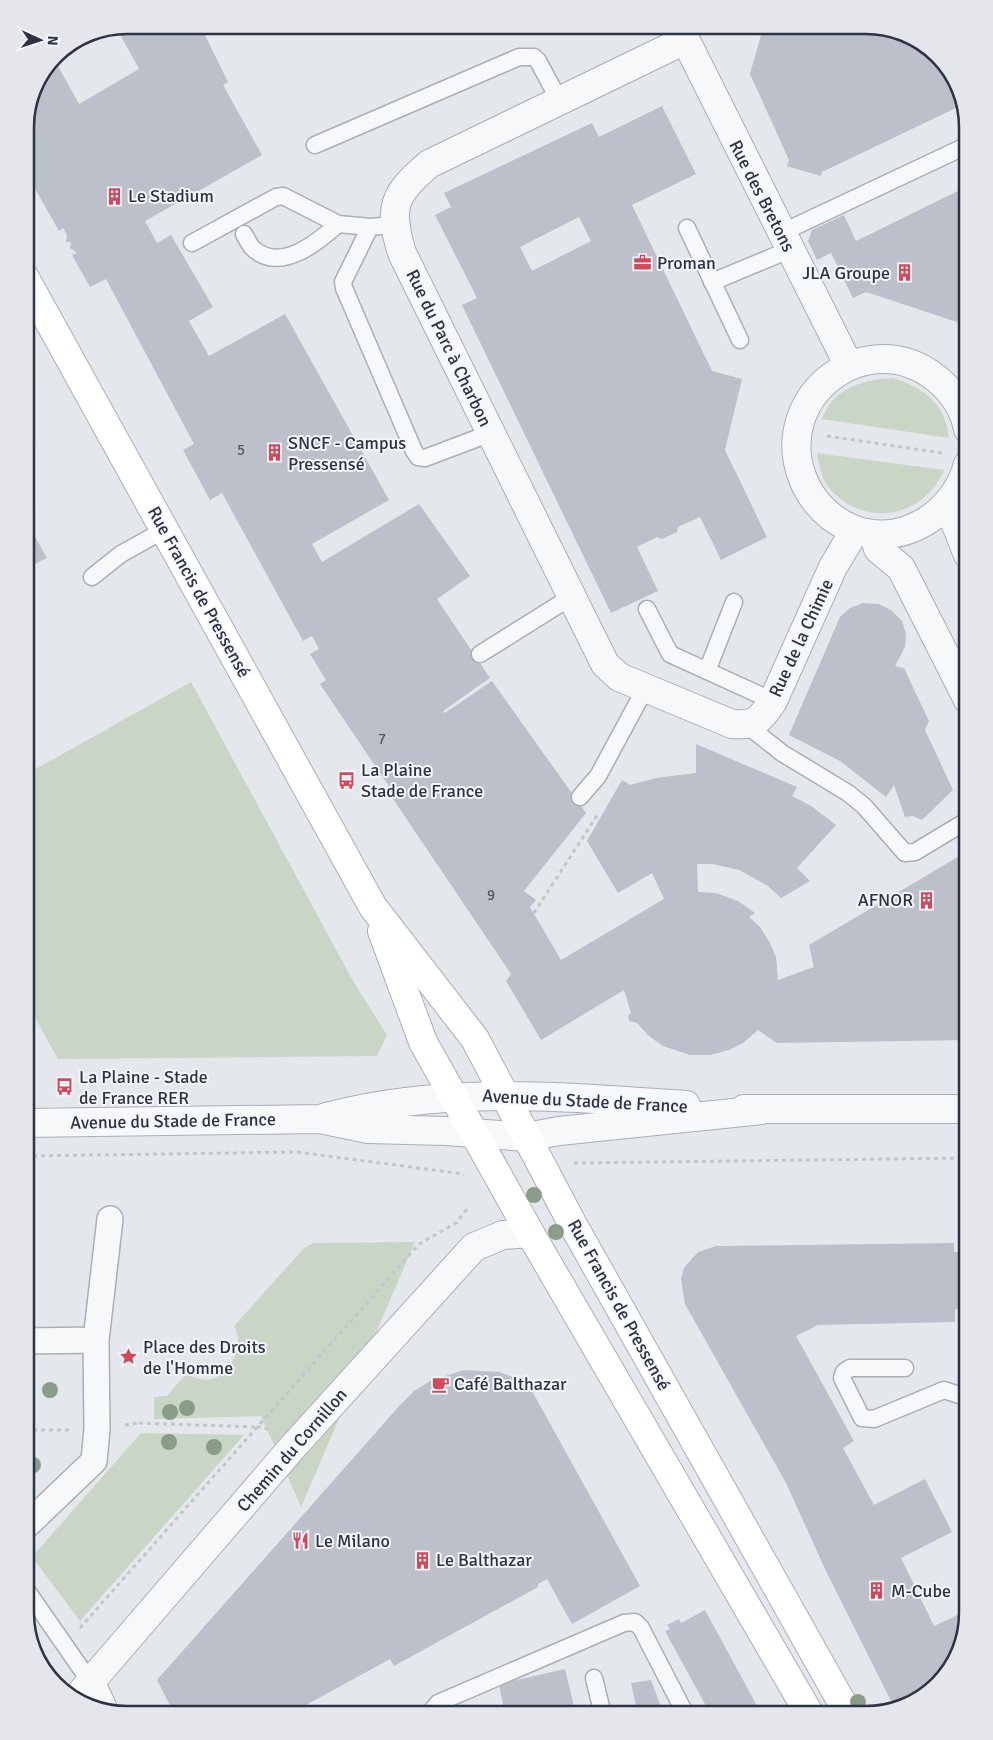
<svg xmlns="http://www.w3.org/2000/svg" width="993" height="1740" font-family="Signika,sans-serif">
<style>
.green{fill:#c9d6c5}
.building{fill:#bbc0ca;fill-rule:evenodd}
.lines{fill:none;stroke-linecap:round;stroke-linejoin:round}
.service-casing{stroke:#a9aeb7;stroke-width:19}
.pedestrian-casing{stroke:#a9aeb7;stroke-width:28}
.minor-casing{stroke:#a9aeb7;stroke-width:30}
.tertiary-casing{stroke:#a9aeb7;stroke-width:30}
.secondary-casing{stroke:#a9aeb7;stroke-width:30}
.path{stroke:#c2c5cb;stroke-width:3;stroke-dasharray:4 4;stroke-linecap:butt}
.service{stroke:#f7f8fa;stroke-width:16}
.pedestrian{stroke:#f7f8fa;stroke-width:25}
.minor{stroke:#f7f8fa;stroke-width:28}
.tertiary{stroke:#f7f8fa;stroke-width:28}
.secondary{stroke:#fff;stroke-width:28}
.path-bridge{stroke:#c2c5cb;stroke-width:3;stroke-dasharray:4 4;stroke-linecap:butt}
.tree{fill:#899d89}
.labels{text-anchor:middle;stroke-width:4;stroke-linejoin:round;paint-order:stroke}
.number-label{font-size:15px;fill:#4f5766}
.poi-label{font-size:18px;fill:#2b3445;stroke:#f4f6f9;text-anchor:start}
.street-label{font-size:18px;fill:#2b3445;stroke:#f4f6f9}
.rim{fill:none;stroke:#2b3445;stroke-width:2.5}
</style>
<rect width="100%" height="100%" fill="#e4e7ec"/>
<path class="green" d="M893,378C925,389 945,403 949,438L822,419C834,387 862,380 893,378Z
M817,453L944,470C924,518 864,529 829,488C821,478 819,465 817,453Z
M191,682L353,981L387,1035L377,1056L58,1059L25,1000V775Z
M415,1242L301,1507L261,1416L154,1419V1397L167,1396L186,1374C194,1378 203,1381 213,1379C232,1373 245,1342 234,1326L304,1248L314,1243Z
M141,1433L244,1435L80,1621L32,1557Z"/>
<path class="building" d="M126,25H200L228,82L223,85L262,155L145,221L157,243L171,235L213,307L189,321L209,356L285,314L389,500L312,544L322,562L419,504L470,576L437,599L490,678L443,711L445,713L492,681L586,813L524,891L536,900L530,907L561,960L664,899L652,873L618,893L587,841L622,780L630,785L656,778L696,773V744L797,787L792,796L811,806L836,825L797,868L810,881L781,898L768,886L739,870L712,864H697L698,892L716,893L738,901L755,913L749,917L760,927L770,943L776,957L778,980L814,967L809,945L968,851V1040L777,1043L758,1030L743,1043L729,1050L710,1055H690L663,1046L649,1036L637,1023L629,1021L628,1016L631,1013L624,990L541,1040L506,981L511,974L387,790L390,788L320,684L326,680L310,654L319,649L312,636L303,641L222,493L210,500L183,450L194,444L106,279L90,287L72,255L77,253L70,248L71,242H66L67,235L63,228L59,231L25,171V120L33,87L53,57L79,104L139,69L116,27Z
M764,25H874L923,42L958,82L961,97L958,107L822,172L821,176L787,166L789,160L750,74Z
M662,106L696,174L632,205L712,371L742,379L725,450L767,537L721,560L700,517L678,527L677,532L662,539L657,537L637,547L658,591L611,613L462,305L477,298L435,215L451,207L444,193L592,123L599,137ZM579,217L591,241L532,271L520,247Z
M968,186L967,336L960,323L866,292L853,298L831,253L817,260L808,241L812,230L844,215L856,241Z
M25,519L47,558L25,569Z
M863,603L879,604L892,611L902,621L906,634L905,647L895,666L904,668L929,721L925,730L953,790L922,820L913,816L905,817L894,785L886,797L840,761L789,735L840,617L850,608Z
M954,1243V1252H968V1309H955V1322L818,1325L796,1336L854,1441L843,1448L874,1505L925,1479L952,1532L901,1558L934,1626L966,1611L968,1614L951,1670L911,1705L895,1709L826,1571L786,1483L685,1304L681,1279L684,1268L698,1252L716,1246Z
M464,1370L499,1372L527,1382L640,1586L572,1624L547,1579L538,1584V1587L394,1666L390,1659L295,1711L298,1715H175L157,1680L401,1404L414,1391L430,1381Z
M705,1610L762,1715H711L665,1631L670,1629L667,1625L679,1619L681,1623Z
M565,1669L576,1715H505L499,1684Z
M651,1680L664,1715H638L631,1683Z"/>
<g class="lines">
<defs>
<path id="service" d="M315,145L519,57H534L538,61L559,100
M393,225L370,227L343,282L344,288L414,451L418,457L425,458L491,433
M687,228L740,340
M781,233L968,145
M244,234C247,239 250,247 255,250C282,272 318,242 338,224
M192,243L276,197L283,196L338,224L370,227
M712,282L789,250
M92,577L121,554L164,530
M647,609L670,654L773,701
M480,654L571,597
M707,671L734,602
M748,726L782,753L848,793L864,806L905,853L915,852L968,820
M580,797L598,776L645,689
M905,1368H850L844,1372L842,1378L862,1418L874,1419L944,1390L968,1398
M25,1588L91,1683
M594,1678L603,1715
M432,1715L433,1709L438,1703L624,1623L635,1622L641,1628L686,1715"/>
<path id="pedestrian" d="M96,1340L110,1219
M25,1527L94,1461L97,1429L96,1340L25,1341"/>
<path id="minor" d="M678,25L849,366
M685,40L429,164C393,195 388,207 402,253L605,664L619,677L732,724C756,726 760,720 773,701L833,567L855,530
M968,464C956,512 905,547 855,530C831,521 812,502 803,479C770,396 868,322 937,379C953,392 964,409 968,429
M952,500L954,520L968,555
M874,534L878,549L901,568L968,700
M91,1683L103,1709
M75,1700L291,1449L474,1247L503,1235L530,1233"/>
<path id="tertiary" d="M744,1109H968
M326,1117C447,1085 563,1097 686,1105
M25,1123L320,1119L368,1129L446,1131L527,1137L559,1131L762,1110"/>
<path id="secondary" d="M25,278L373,907L475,1039L572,1223L849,1715
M382,931L423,1042L530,1233L810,1715"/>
</defs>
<use href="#service" class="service-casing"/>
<use href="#pedestrian" class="pedestrian-casing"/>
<use href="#minor" class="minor-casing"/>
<use href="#tertiary" class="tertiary-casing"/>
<use href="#secondary" class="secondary-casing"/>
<path class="path" d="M827,436L942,453
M534,913L598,814
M25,1156L297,1152L464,1174
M574,1163L968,1158
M125,1425L139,1423
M257,1427H264L269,1431
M25,1430H69
M80,1628L419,1244L456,1223L467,1209"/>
<use href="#service" class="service"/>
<use href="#pedestrian" class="pedestrian"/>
<use href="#minor" class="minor"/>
<use href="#tertiary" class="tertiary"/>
<use href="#secondary" class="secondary"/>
<path class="path-bridge" d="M139,1423L257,1427"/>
</g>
<g class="tree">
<circle cx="534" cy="1195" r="8"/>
<circle cx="556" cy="1232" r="8"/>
<circle cx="50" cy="1390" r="8"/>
<circle cx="187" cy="1408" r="8"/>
<circle cx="170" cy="1412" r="8"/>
<circle cx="169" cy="1442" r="8"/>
<circle cx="214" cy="1447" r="8"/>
<circle cx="33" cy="1465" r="8"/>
<circle cx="858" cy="1702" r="8"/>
</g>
<defs>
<symbol id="building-bare" viewBox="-9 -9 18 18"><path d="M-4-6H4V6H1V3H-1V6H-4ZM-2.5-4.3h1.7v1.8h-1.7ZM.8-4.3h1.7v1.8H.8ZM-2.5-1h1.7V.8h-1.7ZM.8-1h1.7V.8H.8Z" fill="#d1495b" stroke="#f4f6f9" stroke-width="2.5" paint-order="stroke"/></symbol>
<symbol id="office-bare" viewBox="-9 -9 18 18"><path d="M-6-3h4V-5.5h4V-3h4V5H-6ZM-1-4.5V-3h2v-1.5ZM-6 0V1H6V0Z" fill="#d1495b" stroke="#f4f6f9" stroke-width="2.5" paint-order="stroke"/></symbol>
<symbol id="bus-bare" viewBox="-9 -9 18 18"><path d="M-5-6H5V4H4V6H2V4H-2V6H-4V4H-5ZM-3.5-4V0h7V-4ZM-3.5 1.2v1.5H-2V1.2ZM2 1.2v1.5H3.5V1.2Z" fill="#d1495b" stroke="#f4f6f9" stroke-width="2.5" paint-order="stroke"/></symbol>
<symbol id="sight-bare" viewBox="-9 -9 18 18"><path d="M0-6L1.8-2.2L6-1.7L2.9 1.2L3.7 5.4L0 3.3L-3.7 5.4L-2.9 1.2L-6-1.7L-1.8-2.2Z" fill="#d1495b" stroke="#f4f6f9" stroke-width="2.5" paint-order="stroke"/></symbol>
<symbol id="cafe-bare" viewBox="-9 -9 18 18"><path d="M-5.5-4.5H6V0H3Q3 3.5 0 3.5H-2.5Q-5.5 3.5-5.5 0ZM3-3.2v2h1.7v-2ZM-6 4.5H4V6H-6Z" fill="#d1495b" stroke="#f4f6f9" stroke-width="2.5" paint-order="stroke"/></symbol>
<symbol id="restaurant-bare" viewBox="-9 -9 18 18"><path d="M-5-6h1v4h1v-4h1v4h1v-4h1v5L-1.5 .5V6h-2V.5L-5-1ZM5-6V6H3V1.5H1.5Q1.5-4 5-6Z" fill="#d1495b" stroke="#f4f6f9" stroke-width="2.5" paint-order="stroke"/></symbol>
</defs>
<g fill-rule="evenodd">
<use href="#building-bare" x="102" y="184" width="25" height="25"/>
<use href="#office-bare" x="630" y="250" width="25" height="25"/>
<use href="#building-bare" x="892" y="260" width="25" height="25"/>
<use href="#building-bare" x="262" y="440" width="25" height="25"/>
<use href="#bus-bare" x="334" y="768" width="25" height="25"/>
<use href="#building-bare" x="914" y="888" width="25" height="25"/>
<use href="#bus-bare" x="52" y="1074" width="25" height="25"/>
<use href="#sight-bare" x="116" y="1344" width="25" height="25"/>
<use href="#cafe-bare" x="428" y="1372" width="25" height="25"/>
<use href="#restaurant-bare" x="288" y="1528" width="25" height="25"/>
<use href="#building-bare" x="410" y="1548" width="25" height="25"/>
<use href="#building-bare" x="864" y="1578" width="25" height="25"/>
</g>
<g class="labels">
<g class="number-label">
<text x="241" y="455">5</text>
<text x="382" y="744">7</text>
<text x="491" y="900">9</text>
</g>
<g class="poi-label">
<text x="128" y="202">Le Stadium</text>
<text x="657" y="269">Proman</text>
<text x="890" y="279" text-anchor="end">JLA Groupe</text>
<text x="288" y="449">SNCF - Campus<tspan x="288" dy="21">Pressensé</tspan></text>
<text x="361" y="776">La Plaine<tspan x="361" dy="21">Stade de France</tspan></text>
<text x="913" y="906" text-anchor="end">AFNOR</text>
<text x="79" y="1083">La Plaine - Stade<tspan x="79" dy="21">de France RER</tspan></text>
<text x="143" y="1353">Place des Droits<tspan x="143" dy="21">de l'Homme</tspan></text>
<text x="454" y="1390">Café Balthazar</text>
<text x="315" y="1547">Le Milano</text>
<text x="436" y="1566">Le Balthazar</text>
<text x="891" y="1597">M-Cube</text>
</g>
<g class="street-label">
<text transform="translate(762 196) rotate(63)" y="6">Rue des Bretons</text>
<text transform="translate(449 348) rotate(64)" y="6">Rue du Parc à Charbon</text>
<text transform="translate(199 592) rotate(61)" y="6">Rue Francis de Pressensé</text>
<text transform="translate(801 638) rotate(-65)" y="6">Rue de la Chimie</text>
<text transform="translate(585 1101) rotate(3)" y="6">Avenue du Stade de France</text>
<text transform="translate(173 1121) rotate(-1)" y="6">Avenue du Stade de France</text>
<text transform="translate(619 1305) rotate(61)" y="6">Rue Francis de Pressensé</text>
<text transform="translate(292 1450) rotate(-49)" y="6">Chemin du Cornillon</text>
</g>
</g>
<path d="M0 0H993V1740H0ZM127 34H866A93 93 0 0 1 959 127V1613A93 93 0 0 1 866 1706H127A93 93 0 0 1 34 1613V127A93 93 0 0 1 127 34Z" fill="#e4e6eb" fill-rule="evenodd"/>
<path class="rim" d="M127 34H866A93 93 0 0 1 959 127V1613A93 93 0 0 1 866 1706H127A93 93 0 0 1 34 1613V127A93 93 0 0 1 127 34Z"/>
<g transform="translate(40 40) rotate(93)" stroke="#f4f6f9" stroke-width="4" paint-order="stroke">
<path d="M0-4L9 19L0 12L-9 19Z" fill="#2b3445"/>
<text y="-8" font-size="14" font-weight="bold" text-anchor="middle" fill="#2b3445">N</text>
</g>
</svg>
